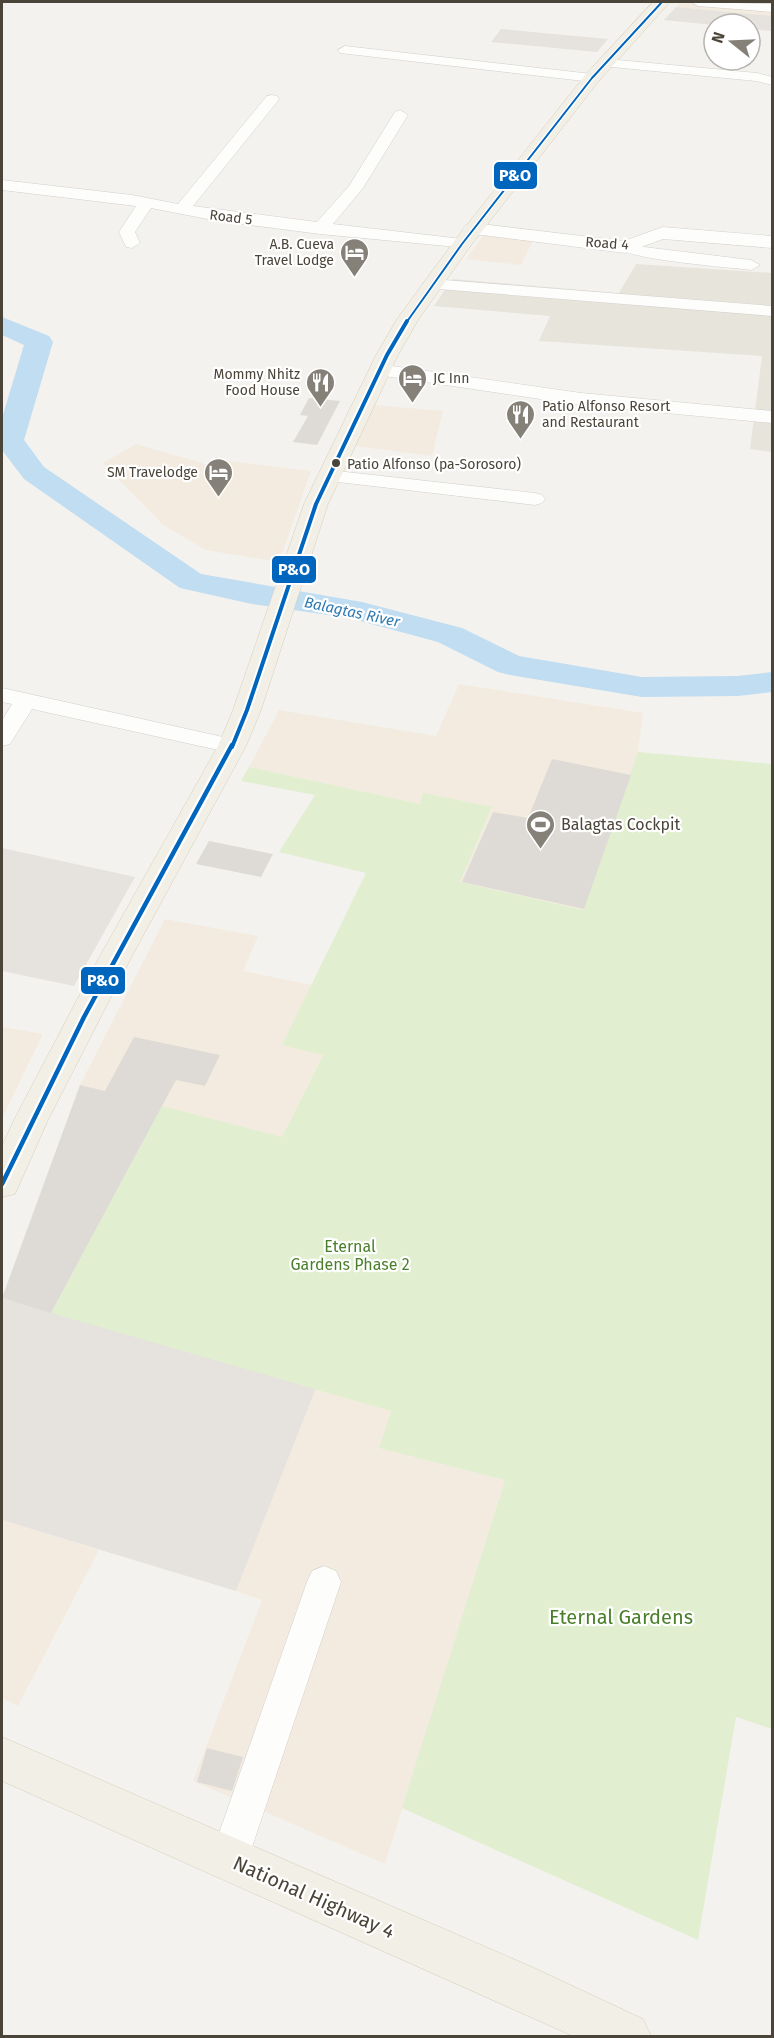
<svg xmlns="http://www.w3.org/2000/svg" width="774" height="2038" font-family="'Fira Sans',sans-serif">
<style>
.residential{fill:#e7e4dc}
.commercial{fill:#f3ebdf}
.industrial{fill:#e6e2de}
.green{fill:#e1eecf}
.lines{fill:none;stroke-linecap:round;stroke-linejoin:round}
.river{fill:#c0ddf1;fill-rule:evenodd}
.building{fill:#dedbd6}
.minor-casing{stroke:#d2d0cb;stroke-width:1}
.tertiary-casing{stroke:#d2d0cb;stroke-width:1}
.primary-casing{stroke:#d6cebb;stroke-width:1}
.minor{fill:#fdfdfc;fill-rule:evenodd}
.tertiary{fill:#fdfdfc;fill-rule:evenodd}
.primary{fill:#f2efe6;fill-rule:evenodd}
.bus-1-far2-casing{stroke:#fff;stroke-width:4.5}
.bus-1-far1-casing{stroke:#fff;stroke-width:8}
.bus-1-casing{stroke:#fff;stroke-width:9}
.bus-1-far2{stroke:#0065bd;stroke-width:2}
.bus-1-far1{stroke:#0065bd;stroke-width:4}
.bus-1{stroke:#0065bd;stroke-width:4.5}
.bus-dot{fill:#4b4439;stroke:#fff;stroke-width:2}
.labels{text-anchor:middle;stroke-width:4.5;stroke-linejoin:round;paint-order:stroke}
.far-street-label{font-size:14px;fill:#4b4439;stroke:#fff}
.far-poi-label{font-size:14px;fill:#4b4439;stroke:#fff;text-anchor:end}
.bus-label{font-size:14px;fill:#4b4439;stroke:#fff;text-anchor:start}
.far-water-label{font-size:15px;font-style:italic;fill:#2e7ab2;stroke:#fff}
.poi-label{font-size:16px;fill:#4b4439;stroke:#fff;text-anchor:start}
.park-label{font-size:16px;fill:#4a7f2a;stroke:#fff}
.near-park-label{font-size:20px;fill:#4a7f2a;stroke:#fff}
.near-street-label{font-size:20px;fill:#4b4439;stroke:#fff}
.line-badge{stroke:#fff;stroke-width:2}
.badge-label{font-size:16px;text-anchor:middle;font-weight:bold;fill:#fff}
</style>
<rect width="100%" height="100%" fill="#f4f2ee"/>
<path class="residential" d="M636,264L772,273V452L750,449L762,356L539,341L550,316L434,306L452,279L619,293Z"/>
<path class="commercial" d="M680,2H772V16L676,7Z
M485,233L534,239L521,265L466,259Z
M373,405L443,411L432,456L355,446Z
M136,444L212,466L215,459L311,471L279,562L206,550L163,525L103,463Z
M459,684L643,713L638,752L584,910L460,882L492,808L423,794L420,804L249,767L279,710L436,736Z
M165,919L258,936L243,971L312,985L282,1045L323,1054L282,1137L80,1085Z
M2,1027L43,1034L2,1118Z
M316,1388L391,1411L379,1448L505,1480L385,1864L193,1781L262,1600L236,1591Z
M2,1520L99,1550L18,1706L2,1698Z"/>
<path class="industrial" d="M676,7L772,16V31L750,29V24L714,25L664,20Z
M501,29L608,39L597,52L491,42Z
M2,848L135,877L74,986L2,971Z
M2,1298L316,1388L236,1591L2,1520Z"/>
<path class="green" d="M638,752L772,764V1729L736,1717L698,1940L402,1808L505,1480L379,1448L391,1411L51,1313L162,1106L282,1137L323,1055L282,1045L366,873L279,852L315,795L241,781L249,767L420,804L423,793L492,807L460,882L583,910Z"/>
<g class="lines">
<path class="river" d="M2,317L49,336L53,342L24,440L44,467L201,574L362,602L462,628L519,656L642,677L738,676L772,672V692L738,696L642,697L510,675L498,672L438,642L349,618L252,604L180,588L24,479L2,450V418L24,345L2,335Z"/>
</g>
<path class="building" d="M309,398L340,401L317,445L293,442L308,416L300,415Z
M552,759L631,775L584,909L462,882L493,812L528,818Z
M209,841L273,854L261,877L196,864Z
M134,1037L220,1055L205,1086L176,1080L51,1313L2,1298L80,1085L105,1091Z
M207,1748L243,1757L232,1791L197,1782Z"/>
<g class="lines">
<defs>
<path id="minor" d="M691,2L772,4V12L698,6Z
M345,46L592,74L599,78L592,82L340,53L338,50Z
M607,59L757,73L772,77V85L756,81L602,66L600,63Z
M272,95L277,96L279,99L277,102L193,206L317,222L349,186L395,112L400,110L408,115L363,188L333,224L462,239L468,240L470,244L468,248L320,234L218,221L151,208L135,232L140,243L132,248L126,247L119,232L136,206L2,190V180L132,195L178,204L267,96Z
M625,242L644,247L751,260L760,265L751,270C729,267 627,260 617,247Z
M432,279L772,306V316L426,288L423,284Z
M378,364L581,393L772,411V423L581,405L371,374L369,370Z
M328,470L535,493L542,495L545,499L542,503L535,505L321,480L318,476L321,472Z
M2,688L232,739L240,741L244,746L240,751L232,753L32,709L10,744L2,746V721L12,704L2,702Z
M324,1566L336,1571L341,1582L248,1859L242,1872L229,1878L216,1872L210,1859L307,1582L312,1571Z"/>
<path id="tertiary" d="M473,223L624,241L663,227L772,236V248L663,239L625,253L466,233L463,229L466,225Z"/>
<path id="primary" d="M653,2H670L598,82L469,248L418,320L398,355L328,504L261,710L246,746L132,956L48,1120L15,1194L2,1197V1146L14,1120L100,956L218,746L233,710L304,504L376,355L397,319L455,240L586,74Z
M2,1737L534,1968L643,2019L651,2036H573L2,1781Z"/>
</defs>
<use href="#minor" class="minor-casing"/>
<use href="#tertiary" class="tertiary-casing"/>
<use href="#primary" class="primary-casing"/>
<use href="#minor" class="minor"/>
<use href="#tertiary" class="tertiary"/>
<use href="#primary" class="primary"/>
<defs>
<path id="bus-1-far2" d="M406,323L462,244L592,78L662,2"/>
<path id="bus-1-far1" d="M232,747L247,710L316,504L387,355L407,321"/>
<path id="bus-1" d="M2,1184L84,1017L232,745"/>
</defs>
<use href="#bus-1-far2" class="bus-1-far2-casing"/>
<use href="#bus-1-far1" class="bus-1-far1-casing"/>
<use href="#bus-1" class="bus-1-casing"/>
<use href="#bus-1-far2" class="bus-1-far2"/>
<use href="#bus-1-far1" class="bus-1-far1"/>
<use href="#bus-1" class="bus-1"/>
</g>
<defs>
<symbol id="hotel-pin" viewBox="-11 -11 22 30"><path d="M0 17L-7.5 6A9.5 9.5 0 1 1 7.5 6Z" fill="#868178" stroke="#fff"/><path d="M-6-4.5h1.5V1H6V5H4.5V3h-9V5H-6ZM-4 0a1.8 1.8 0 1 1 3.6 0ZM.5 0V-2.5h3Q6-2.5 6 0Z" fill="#fff"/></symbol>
<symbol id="restaurant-pin" viewBox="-11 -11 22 30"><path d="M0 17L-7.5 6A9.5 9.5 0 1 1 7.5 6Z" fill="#868178" stroke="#fff"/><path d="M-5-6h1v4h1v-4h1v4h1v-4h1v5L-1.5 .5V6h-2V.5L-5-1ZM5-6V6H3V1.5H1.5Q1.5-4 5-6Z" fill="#fff"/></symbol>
<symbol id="stadium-pin" viewBox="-11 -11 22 30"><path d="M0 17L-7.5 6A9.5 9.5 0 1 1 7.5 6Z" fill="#868178" stroke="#fff"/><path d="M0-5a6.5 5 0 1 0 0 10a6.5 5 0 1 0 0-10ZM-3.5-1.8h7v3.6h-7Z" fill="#fff"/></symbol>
</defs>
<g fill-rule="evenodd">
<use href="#hotel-pin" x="338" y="236" width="33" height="45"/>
<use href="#hotel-pin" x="396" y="362" width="33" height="45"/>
<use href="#restaurant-pin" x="304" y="366" width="33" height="45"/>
<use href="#restaurant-pin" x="504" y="398" width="33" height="45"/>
<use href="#hotel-pin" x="202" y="456" width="33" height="45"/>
<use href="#stadium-pin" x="524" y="808" width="33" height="45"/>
</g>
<circle class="bus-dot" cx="336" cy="463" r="5"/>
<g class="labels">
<g class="far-street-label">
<text transform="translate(231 217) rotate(7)" y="5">Road 5</text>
<text transform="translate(607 243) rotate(4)" y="5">Road 4</text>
</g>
<g class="far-poi-label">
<text x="334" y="249">A.B. Cueva<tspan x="334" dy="16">Travel Lodge</tspan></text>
<text x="300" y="379">Mommy Nhitz<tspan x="300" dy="16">Food House</tspan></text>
<text x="433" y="383" text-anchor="start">JC Inn</text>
<text x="542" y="411" text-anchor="start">Patio Alfonso Resort<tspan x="542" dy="16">and Restaurant</tspan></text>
<text x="198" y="477">SM Travelodge</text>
</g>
<g class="bus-label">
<text x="347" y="469">Patio Alfonso (pa-Sorosoro)</text>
</g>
<g class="far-water-label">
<text transform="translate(352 612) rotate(12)" y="5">Balagtas River</text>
</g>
<g class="poi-label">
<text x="561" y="830">Balagtas Cockpit</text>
</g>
<g class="park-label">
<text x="350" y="1252">Eternal<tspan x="350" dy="18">Gardens Phase 2</tspan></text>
</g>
<g class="near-park-label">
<text x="621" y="1624">Eternal Gardens</text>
</g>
<g class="near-street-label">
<text transform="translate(314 1897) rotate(24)" y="7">National Highway 4</text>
</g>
</g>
<g class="line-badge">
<rect x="493" y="161" width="45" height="29" rx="6" fill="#0065bd"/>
<rect x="271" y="555" width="46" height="29" rx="6" fill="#0065bd"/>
<rect x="80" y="966" width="46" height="29" rx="6" fill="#0065bd"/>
</g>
<g class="badge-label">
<text x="515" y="181">P&amp;O</text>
<text x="294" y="575">P&amp;O</text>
<text x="103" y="986">P&amp;O</text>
</g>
<rect width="774" height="2038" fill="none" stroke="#4b4439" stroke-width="6"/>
<g transform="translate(732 42) rotate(288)"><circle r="28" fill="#ffffff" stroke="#b7b4b0" stroke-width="1.5"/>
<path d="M0-4.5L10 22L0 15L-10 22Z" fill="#868178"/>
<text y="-9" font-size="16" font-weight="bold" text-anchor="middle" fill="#4b4439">N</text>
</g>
</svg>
